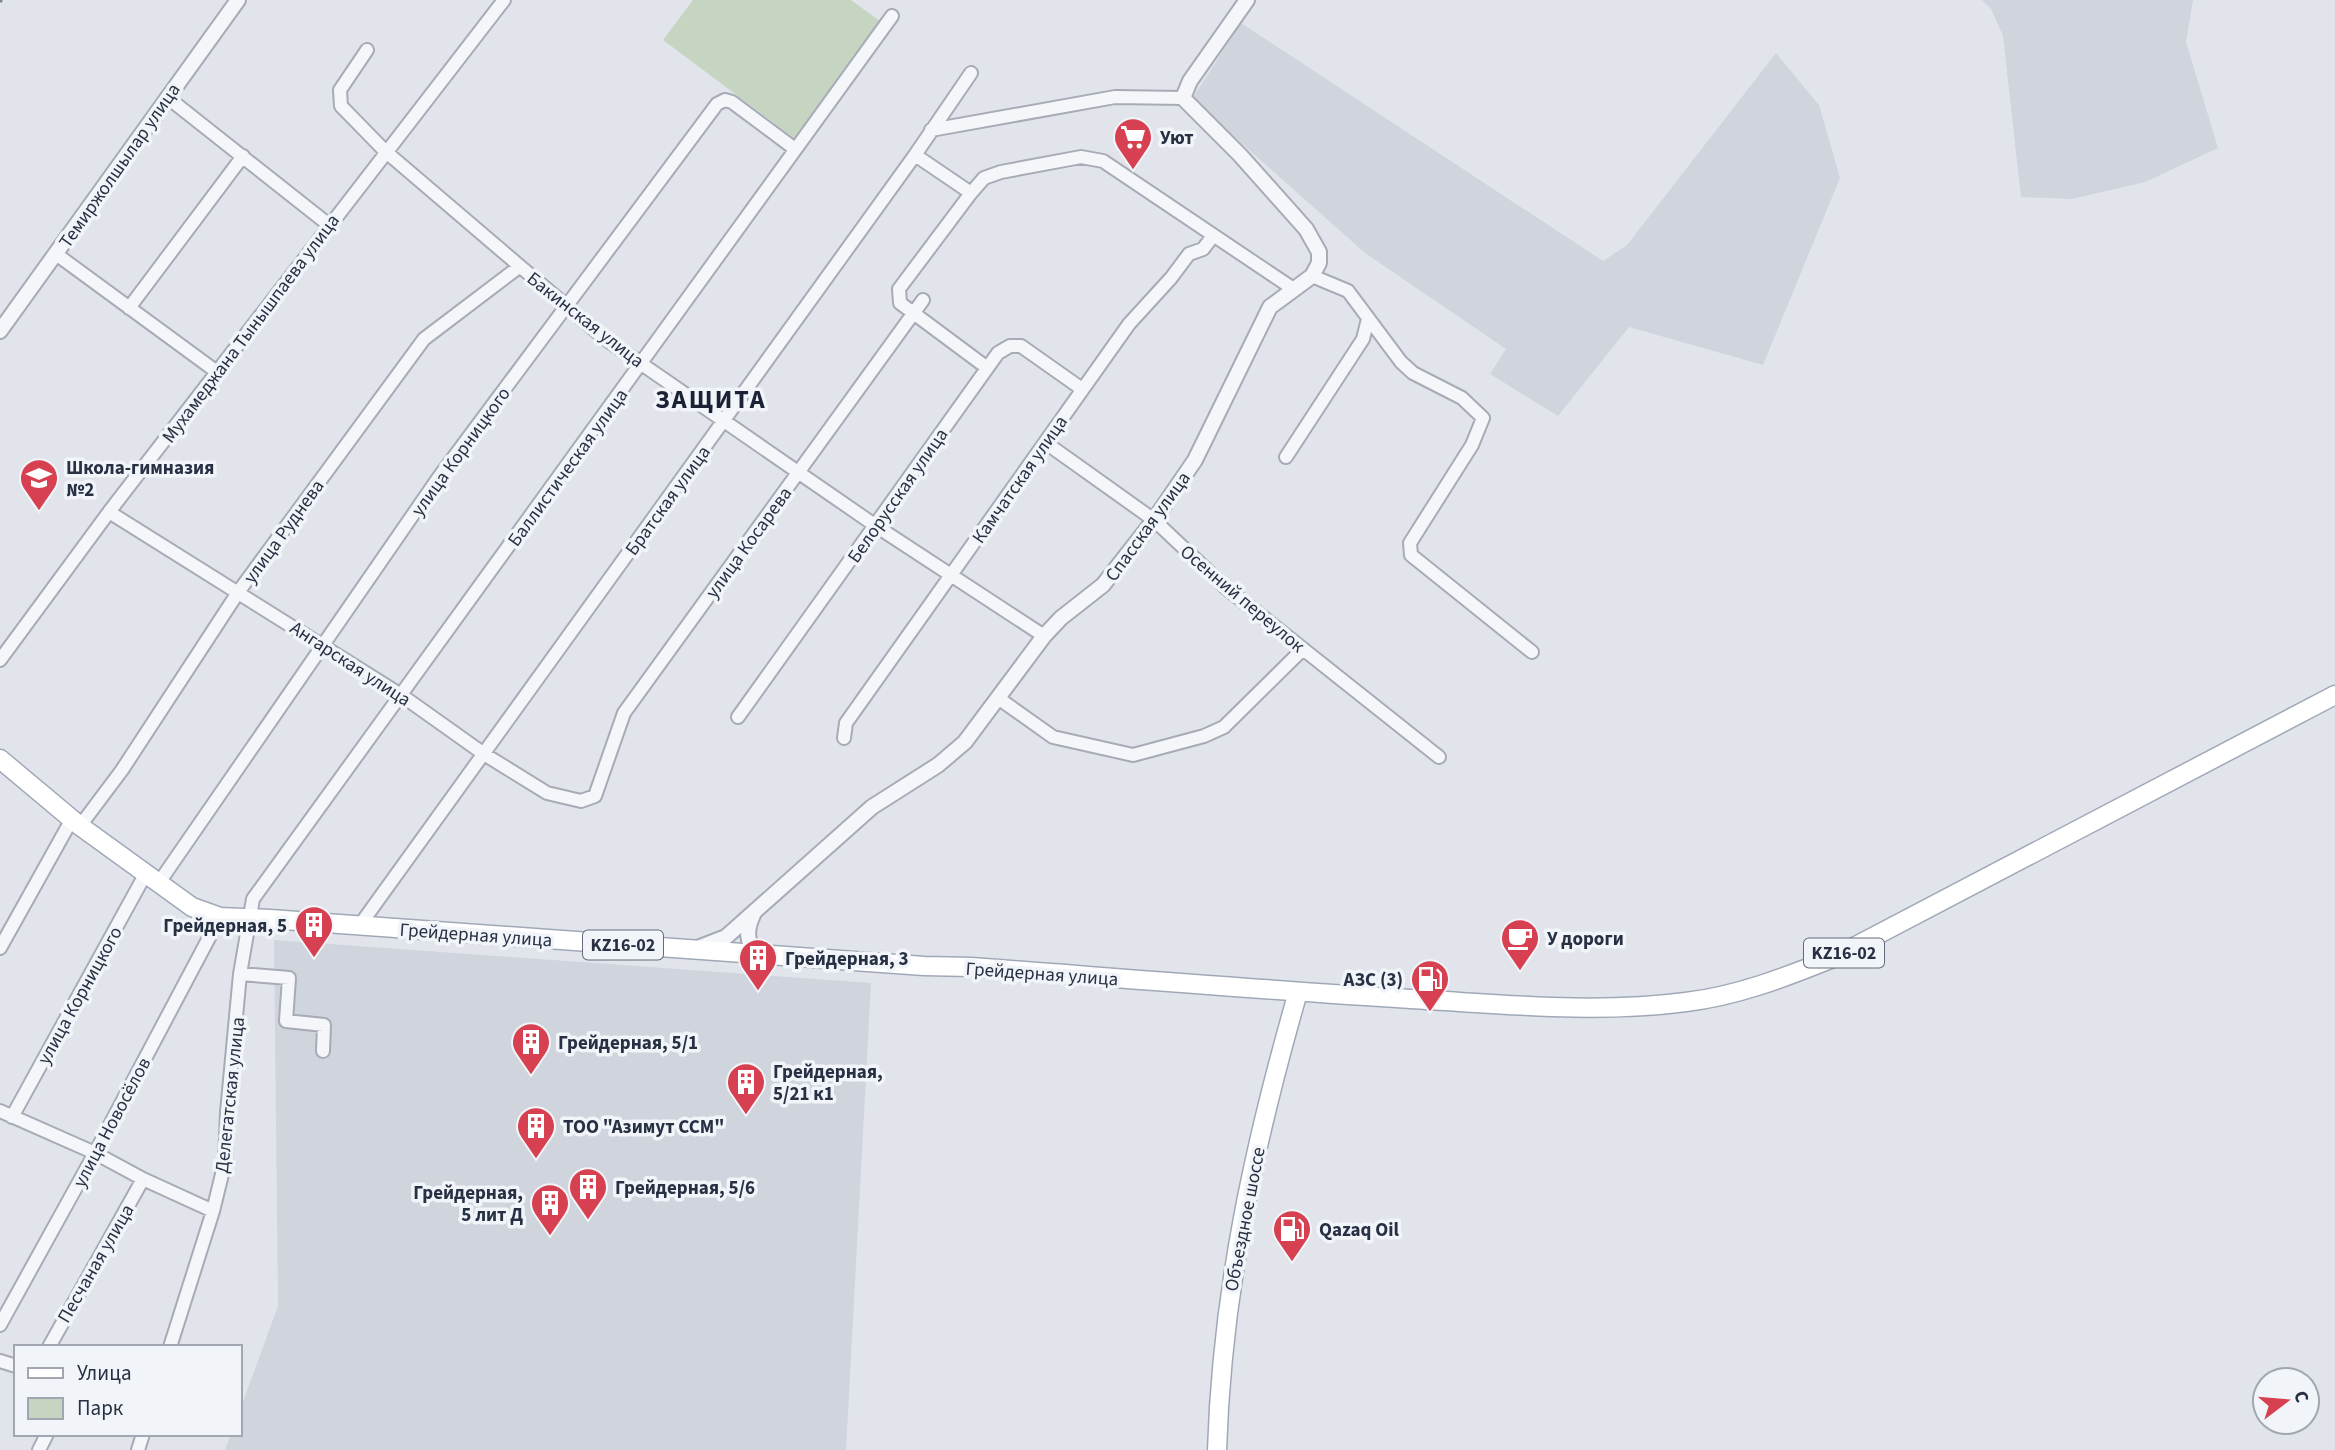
<svg xmlns="http://www.w3.org/2000/svg" width="2335" height="1450" font-family="'Source Sans 3',sans-serif">
<style>
.built{fill:#cfd4dd}
.green{fill:#c6d5c2}
.lines{fill:none;stroke-linecap:round;stroke-linejoin:round}
.minor-casing{stroke:#a6abb6;stroke-width:16}
.tertiary-casing{stroke:#a6abb6;stroke-width:18}
.primary-casing{stroke:#a0a8b7;stroke-width:21}
.minor{stroke:#f5f6f9;stroke-width:12}
.tertiary{stroke:#f5f6f9;stroke-width:14}
.primary{stroke:#fff;stroke-width:18}
.rail{stroke:#7a8396;stroke-width:2.5;stroke-dasharray:3.5 7;stroke-linecap:butt}
.labels{text-anchor:middle;stroke-width:7;stroke-linejoin:round;paint-order:stroke}
.shield{fill:#f1f4f8;stroke:#646c7a;stroke-width:2}
.shield-label{font-size:18px;font-weight:bold;fill:#283144}
.poi-label{font-size:19px;font-weight:bold;fill:#283144;stroke:#f1f4f8;text-anchor:start}
.street-label{font-size:19px;fill:#283144;stroke:#f1f4f8}
.district-label{font-size:26px;font-weight:bold;letter-spacing:2px;fill:#1b2235;stroke:#f1f4f8}
</style>
<rect width="100%" height="100%" fill="#e1e5eb"/>
<path class="built" d="M1982,0H2193L2186,42L2218,148L2145,182L2072,199L2021,197L2003,36L1991,9Z
M1241,23L1603,261L1627,245L1776,53L1819,105L1840,178L1763,365L1629,327L1558,416L1490,374L1506,349L1365,253L1192,99Z
M274,940L871,983L846,1450H225L231,1434H240V1410L278,1306Z"/>
<path class="green" d="M693,0H851L880,21L794,138L663,40Z"/>
<g class="lines">
<defs>
<path id="minor" d="M367,50L340,90L341,106L385,151L604,338L876,526L1044,636
M167,97L329,225
M931,130L1115,97L1183,98
M915,155L971,193L984,178L1001,172L1081,157L1103,161L1292,288
M971,193L899,289L900,303L986,367
M56,254L217,372
M1312,276L1348,291L1401,362L1413,373L1462,398L1483,418L1472,445L1410,543L1411,555L1532,652
M129,308L243,156
M1046,443L1154,520L1225,587L1439,757
M1286,457L1363,339L1368,319
M109,512L401,695L484,754L547,793L581,801L595,796L624,713L923,300
M0,660L109,512L504,0
M998,698L1053,737L1133,755L1204,736L1224,727L1303,649
M738,717L998,353L1010,346H1021L1082,389
M844,738L846,723L1129,324L1171,278L1189,254L1203,249L1213,236
M80,826L122,770L239,591L424,339L519,267
M158,884L439,477L717,104L725,100L732,102L795,149
M360,925L915,155L971,73
M0,948L72,819
M240,974L289,978L286,1021L324,1025L323,1051
M0,1111L95,1153L143,1179L213,1211
M12,1117L146,873
M0,1325L95,1153L220,917
M49,1347L143,1179
M170,1347L213,1211L225,1162L227,1112L240,974L253,899L892,16
M0,1361L16,1366
M39,1450L47,1434
M138,1450L143,1434"/>
<path id="tertiary" d="M0,331L238,0
M753,915C746,930 746,942 757,955
M695,949L726,937L872,807L938,765L965,742L1044,636L1061,618L1103,585L1154,520L1195,460L1270,307L1312,276L1319,263V252L1306,229L1240,155L1183,98L1190,81L1247,0"/>
<path id="primary" d="M0,759L80,826L192,907L220,917L270,919L924,966L971,967C1118,978 1264,990 1411,999C1503,1004 1594,1014 1686,1002C1737,996 1786,977 1833,958L2335,695
M1217,1450C1222,1291 1254,1145 1298,992"/>
</defs>
<use href="#minor" class="minor-casing"/>
<use href="#tertiary" class="tertiary-casing"/>
<use href="#primary" class="primary-casing"/>
<use href="#minor" class="minor"/>
<use href="#tertiary" class="tertiary"/>
<use href="#primary" class="primary"/>
<path class="rail" d="M0,2L2,0"/>
</g>
<defs>
<symbol id="supermarket-pin" viewBox="-11 -11 22 30"><path d="M0 17L-7.5 6A9.5 9.5 0 1 1 7.5 6Z" fill="#d74050" stroke="#f1f4f8"/><path d="M-6-5.5h2.5l.6 2H6L4.5 2H-2.5L-4.4-4H-6ZM-1.5 3.2a1.3 1.3 0 1 0 .1 0ZM3 3.2a1.3 1.3 0 1 0 .1 0Z" fill="#fff"/></symbol>
<symbol id="school-pin" viewBox="-11 -11 22 30"><path d="M0 17L-7.5 6A9.5 9.5 0 1 1 7.5 6Z" fill="#d74050" stroke="#f1f4f8"/><path d="M0-5L7-2L0 1L-7-2ZM-4 1L0 2.5L4 1V4Q0 6-4 4Z" fill="#fff"/></symbol>
<symbol id="building-pin" viewBox="-11 -11 22 30"><path d="M0 17L-7.5 6A9.5 9.5 0 1 1 7.5 6Z" fill="#d74050" stroke="#f1f4f8"/><path d="M-4-6H4V6H1V3H-1V6H-4ZM-2.5-4.3h1.7v1.8h-1.7ZM.8-4.3h1.7v1.8H.8ZM-2.5-1h1.7V.8h-1.7ZM.8-1h1.7V.8H.8Z" fill="#fff"/></symbol>
<symbol id="cafe-pin" viewBox="-11 -11 22 30"><path d="M0 17L-7.5 6A9.5 9.5 0 1 1 7.5 6Z" fill="#d74050" stroke="#f1f4f8"/><path d="M-5.5-4.5H6V0H3Q3 3.5 0 3.5H-2.5Q-5.5 3.5-5.5 0ZM3-3.2v2h1.7v-2ZM-6 4.5H4V6H-6Z" fill="#fff"/></symbol>
<symbol id="fuel-pin" viewBox="-11 -11 22 30"><path d="M0 17L-7.5 6A9.5 9.5 0 1 1 7.5 6Z" fill="#d74050" stroke="#f1f4f8"/><path d="M-5.5-6h7V0h2V4h1.3V-2.5L3-4.5l.8-.8L6-3V5H2.5V1h-1V6h-7ZM-4.2-4.7v3.2H.2V-4.7Z" fill="#fff"/></symbol>
</defs>
<g fill-rule="evenodd">
<use href="#supermarket-pin" x="1111" y="115" width="44" height="60"/>
<use href="#school-pin" x="17" y="456" width="44" height="60"/>
<use href="#building-pin" x="292" y="903" width="44" height="60"/>
<use href="#cafe-pin" x="1498" y="916" width="44" height="60"/>
<use href="#building-pin" x="736" y="936" width="44" height="60"/>
<use href="#fuel-pin" x="1408" y="957" width="44" height="60"/>
<use href="#building-pin" x="509" y="1020" width="44" height="60"/>
<use href="#building-pin" x="724" y="1060" width="44" height="60"/>
<use href="#building-pin" x="514" y="1104" width="44" height="60"/>
<use href="#building-pin" x="566" y="1165" width="44" height="60"/>
<use href="#building-pin" x="528" y="1181" width="44" height="60"/>
<use href="#fuel-pin" x="1270" y="1207" width="44" height="60"/>
</g>
<g class="labels">
<g class="shield">
<rect x="583" y="930.5" width="80" height="29" rx="5"/>
<rect x="1804" y="938.5" width="80" height="29" rx="5"/>
</g>
<g class="shield-label">
<text x="623" y="951">KZ16-02</text>
<text x="1844" y="959">KZ16-02</text>
</g>
<g class="poi-label">
<text x="1160" y="144">Уют</text>
<text x="66" y="474">Школа-гимназия<tspan x="66" dy="22">№2</tspan></text>
<text x="287" y="932" text-anchor="end">Грейдерная, 5</text>
<text x="1547" y="945">У дороги</text>
<text x="785" y="965">Грейдерная, 3</text>
<text x="1403" y="986" text-anchor="end">АЗС (3)</text>
<text x="558" y="1049">Грейдерная, 5/1</text>
<text x="773" y="1078">Грейдерная,<tspan x="773" dy="22">5/21 к1</tspan></text>
<text x="563" y="1133">ТОО "Азимут ССМ"</text>
<text x="615" y="1194">Грейдерная, 5/6</text>
<text x="523" y="1199" text-anchor="end">Грейдерная,<tspan x="523" dy="22">5 лит Д</tspan></text>
<text x="1319" y="1236">Qazaq Oil</text>
</g>
<g class="street-label">
<text transform="translate(119 165) rotate(-55)" y="7">Темиржолшылар улица</text>
<text transform="translate(586 319) rotate(38)" y="7">Бакинская улица</text>
<text transform="translate(250 328) rotate(-53)" y="7">Мухамеджана Тынышпаева улица</text>
<text transform="translate(460 451) rotate(-54)" y="7">улица Корницкого</text>
<text transform="translate(567 467) rotate(-54)" y="7">Баллистическая улица</text>
<text transform="translate(1019 479) rotate(-55)" y="7">Камчатская улица</text>
<text transform="translate(897 495) rotate(-55)" y="7">Белорусская улица</text>
<text transform="translate(667 500) rotate(-54)" y="7">Братская улица</text>
<text transform="translate(1147 526) rotate(-54)" y="7">Спасская улица</text>
<text transform="translate(283 531) rotate(-54)" y="7">улица Руднева</text>
<text transform="translate(748 542) rotate(-54)" y="7">улица Косарева</text>
<text transform="translate(1243 598) rotate(40)" y="7">Осенний переулок</text>
<text transform="translate(351 663) rotate(33)" y="7">Ангарская улица</text>
<text transform="translate(476 934) rotate(4)" y="7">Грейдерная улица</text>
<text transform="translate(1042 973) rotate(4)" y="7">Грейдерная улица</text>
<text transform="translate(79 995) rotate(-61)" y="7">улица Корницкого</text>
<text transform="translate(229 1095) rotate(-84)" y="7">Делегатская улица</text>
<text transform="translate(111 1122) rotate(-62)" y="7">улица Новосёлов</text>
<text transform="translate(1244 1219) rotate(-79)" y="7">Объездное шоссе</text>
<text transform="translate(95 1263) rotate(-60)" y="7">Песчаная улица</text>
</g>
<g class="district-label">
<text x="711" y="408">ЗАЩИТА</text>
</g>
</g>
<rect x="14" y="1345" width="228" height="91" fill="#f1f4f8" stroke="#a1a6b0" stroke-width="2"/>
<rect x="28" y="1368" width="35" height="10" fill="#ffffff" stroke="#a1a6b0" stroke-width="2"/>
<text x="77" y="1380" font-size="21" fill="#283144">Улица</text>
<rect x="28" y="1398" width="35" height="21" fill="#c6d5c2" stroke="#a1a6b0" stroke-width="2"/>
<text x="77" y="1415" font-size="21" fill="#283144">Парк</text>
<g transform="translate(2286 1401) rotate(74)"><circle r="33" fill="#f1f4f8" stroke="#a1a6b0" stroke-width="2"/>
<path d="M0-5L12 26L0 18L-12 26Z" fill="#d74050"/>
<text y="-10" font-size="19" font-weight="bold" text-anchor="middle" fill="#283144">С</text>
</g>
</svg>
